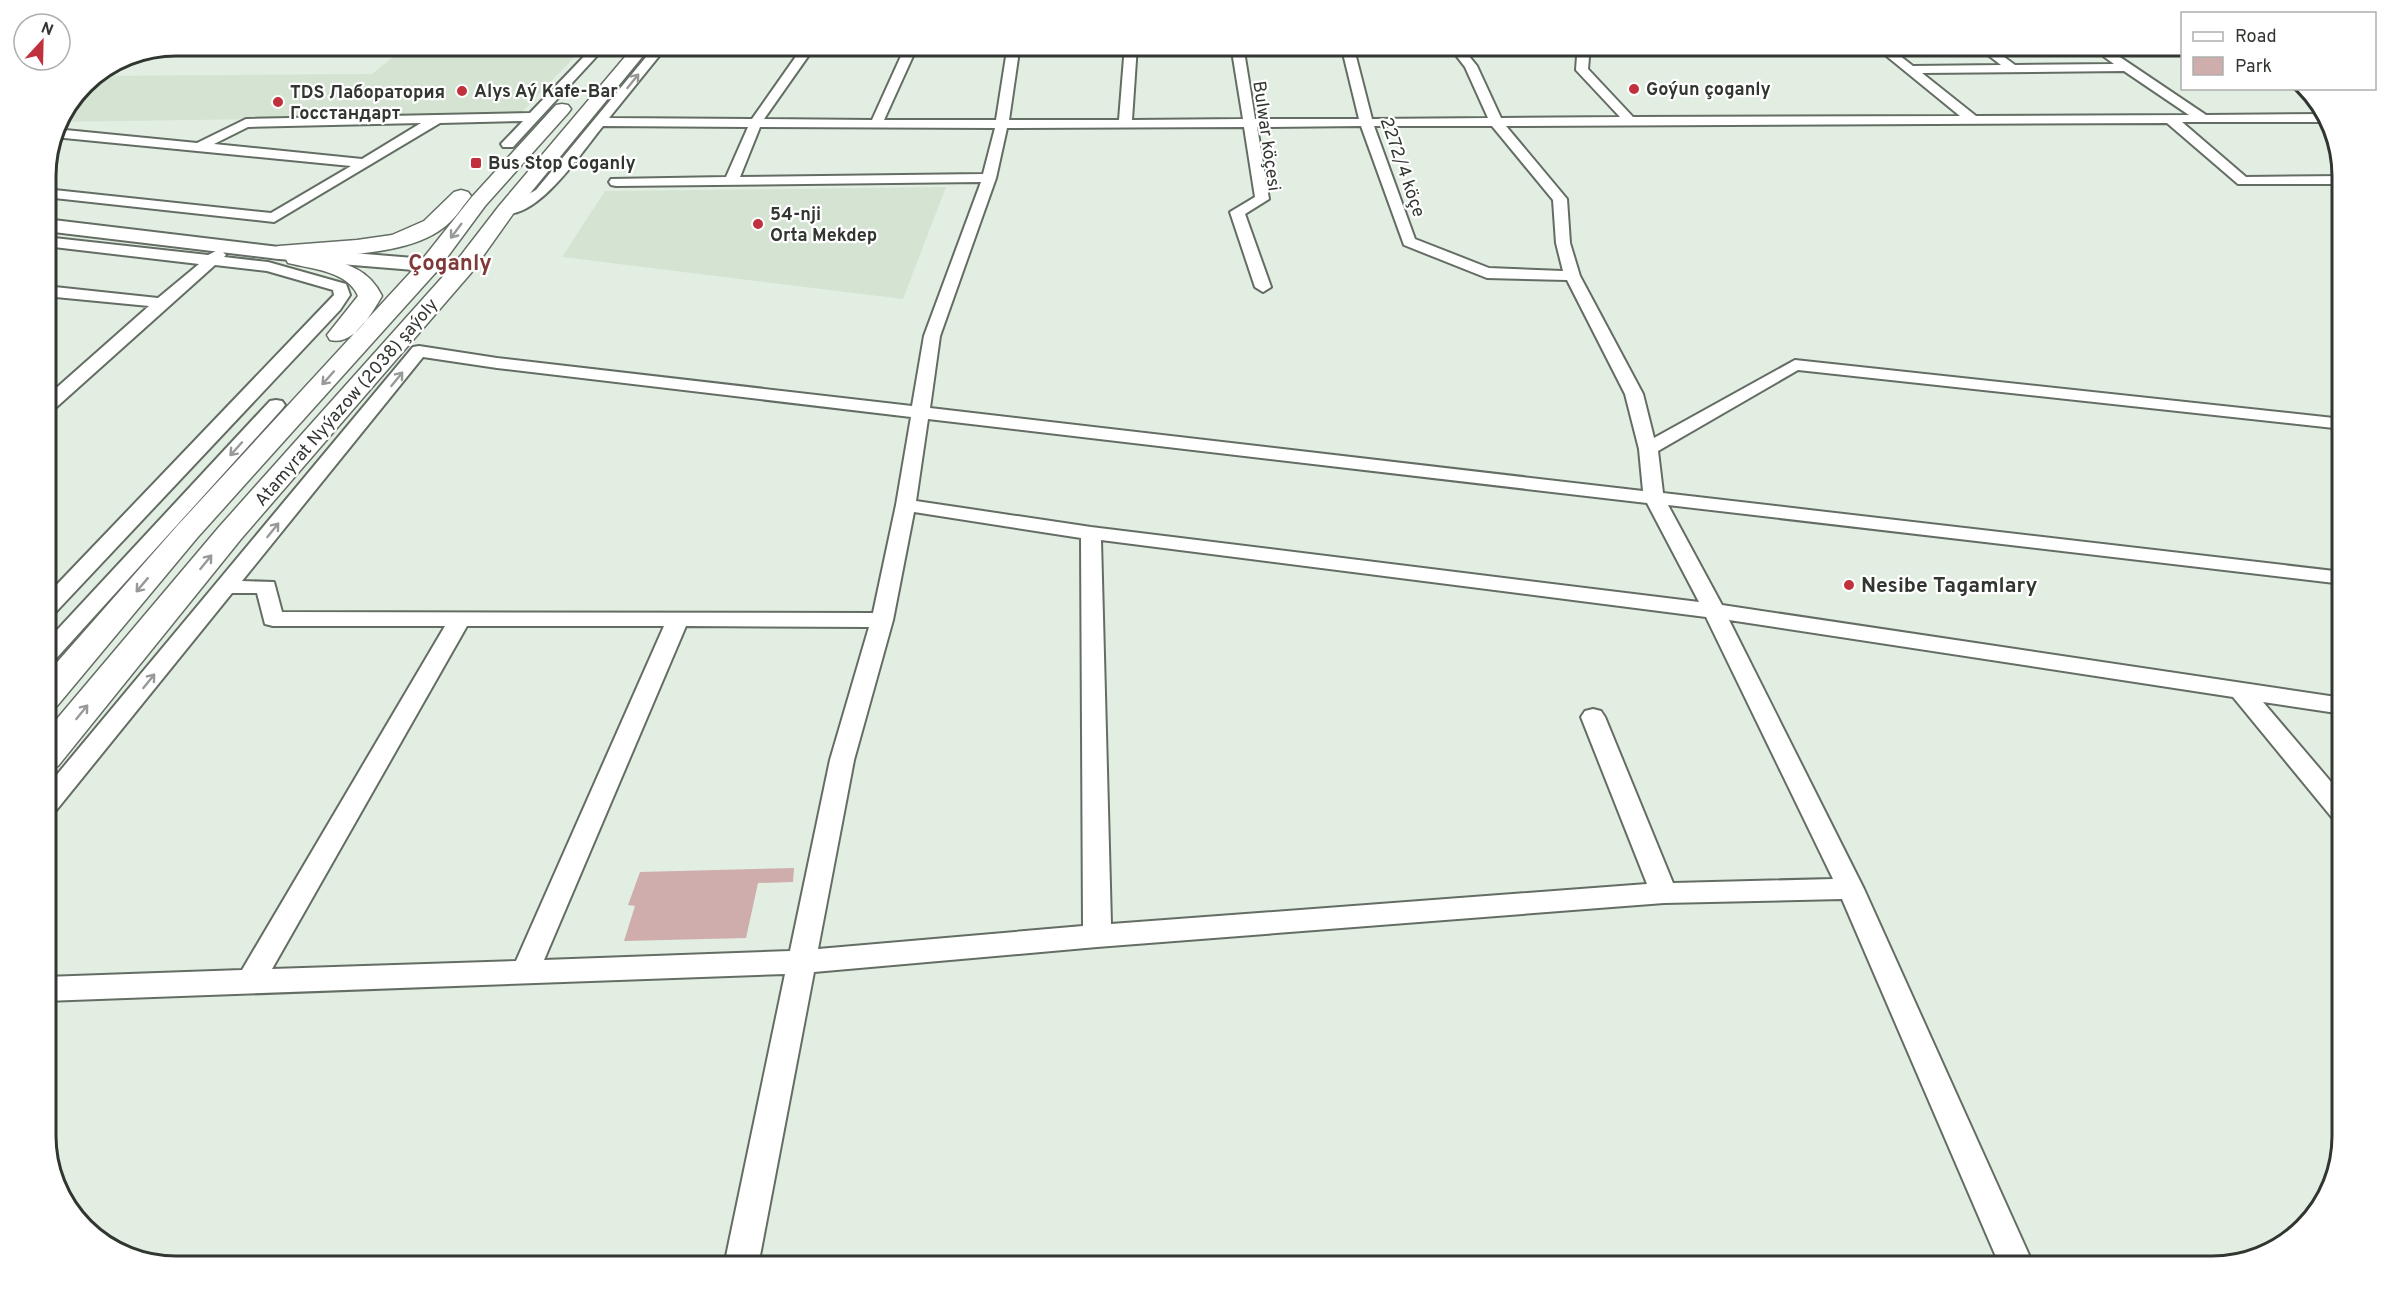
<svg xmlns="http://www.w3.org/2000/svg" width="2388" height="1311" font-family="Overpass,sans-serif">
<style>
.built{fill:#d4e3d2}
.green{fill:#cfadac}
.lines{fill:none;stroke-linecap:round;stroke-linejoin:round}
.minor-casing{stroke:#646d63;stroke-width:4}
.tertiary-casing{stroke:#646d63;stroke-width:4}
.primary-casing{stroke:#646d63;stroke-width:3}
.minor{fill:#fff;fill-rule:evenodd}
.tertiary{fill:#fff;fill-rule:evenodd}
.primary{fill:#fff;fill-rule:evenodd}
.oneway{stroke:#989a98}
.poi-dot{fill:#c0303d;stroke:#fff;stroke-width:2}
.labels{text-anchor:middle;stroke-width:4.5;stroke-linejoin:round;paint-order:stroke}
.far-poi-label{font-size:18px;font-weight:bold;fill:#323631;stroke:#fff;text-anchor:start}
.far-street-label{font-size:18px;fill:#323631;stroke:#fff}
.poi-label{font-size:21px;font-weight:bold;fill:#323631;stroke:#fff;text-anchor:start}
.far-district-label{font-size:22px;font-weight:bold;fill:#803839;stroke:#fff}
.rim{fill:none;stroke:#323631;stroke-width:3}
</style>
<rect width="100%" height="100%" fill="#e3eee2"/>
<path class="built" d="M408,45H586L519,115L57,122L83,83L93,76L372,74Z
M946,187L903,299L562,257L605,191Z"/>
<path class="green" d="M794,868L793,882L758,883L746,938L624,941L635,906L628,905L640,872Z"/>
<g class="lines">
<defs>
<path id="minor" d="M595,45H607L513,147H503L501,144L523,121L440,123L274,222L45,197V189L271,213L351,166L54,137L55,129L197,143L246,119L530,113ZM421,123L362,159L214,144L248,127Z
M656,45H668L609,118L752,119L804,45H816L764,119L872,120L906,45H918L884,120H996L1007,50L1012,45H1024L1019,51L1009,120H1119L1125,45H1137L1132,120L1243,119L1231,45H1243L1255,119H1359L1341,45H1353L1372,119L1488,118L1465,67L1448,45H1460L1477,66L1501,118L1620,117L1576,70L1577,56L1588,45H1600L1589,57L1588,69L1633,117L1960,116L1873,45H1886L1913,66L2001,65L1975,45H1988L2015,65L2114,64L2088,45H2102L2206,115L2327,114L2328,122H2182L2246,177L2343,176V184H2238L2167,123L1506,126L1567,199L1570,243L1580,276L1643,394L1654,438L1795,360L2343,419V429L1798,370L1658,451L1663,493L2343,572V584L1668,505L1722,605L2343,698V714L2263,702L2343,796V822L2334,820L2233,697L1729,620L1864,889L2034,1266H2000L1842,899L1664,903L1097,947L814,972L758,1266H724L785,974L45,1001V977L242,970L445,626H273L265,624L257,593H232L54,813L45,816V789L413,347L419,346L497,358L912,406L924,336L981,182L616,186L611,185L609,182L611,179L726,177L748,127L603,126C583,150 537,222 501,213L499,210C507,202 525,197 536,190ZM2124,71L2189,115L1976,116L1922,73ZM1361,126L1404,245L1487,278L1567,280L1625,394L1639,449L1643,491L930,408L940,336L996,178L1007,128L1244,127L1255,197L1230,212L1255,287L1263,292L1271,287L1245,214L1269,199L1257,127ZM1374,126H1492L1553,200L1556,243L1563,271L1489,268L1415,239ZM760,127L995,128L983,174L740,177ZM423,357L497,368L911,417L896,505L873,613L282,612L274,582L242,581ZM928,419L1647,503L1699,602L1091,527L916,501ZM914,512L1081,538L1083,926L818,949L854,760L893,620ZM1101,540L1706,617L1833,879L1673,883L1605,717L1601,711L1593,709L1585,711L1581,717L1647,884L1111,924ZM467,626H664L516,961L272,969ZM686,626L869,627L830,760L790,951L544,960Z
M45,237L208,255L218,250L223,252L226,255L224,257L268,262L346,284L350,295L340,310L53,615L45,617V597L334,295L333,290L267,271L215,265L51,412L45,413V398L149,306L45,296V286L158,298L199,264L45,246Z
M276,400L282,401L285,405L282,409L53,662L45,664V643L270,401Z"/>
<path id="tertiary" d="M45,219L279,247L463,262L470,264L473,268L470,272L463,274L279,259L45,231Z"/>
<path id="primary" d="M635,45H652L513,214L471,273L241,539L58,766L45,769V733L219,527L455,263L499,206Z
M562,104L568,105L571,109L568,113L485,206L437,271L197,538L57,706L45,709V676L177,526L421,261L471,198L556,105Z
M461,190L468,192L471,196L468,200C460,210 453,221 443,228C412,252 356,254 319,257C346,263 369,269 382,296C371,314 354,346 330,340L327,335L358,296C348,271 312,269 288,263L286,259L271,258L268,253L271,248L279,246L357,240L392,235L424,221L454,192Z"/>
</defs>
<use href="#minor" class="minor-casing"/>
<use href="#tertiary" class="tertiary-casing"/>
<use href="#primary" class="primary-casing"/>
<use href="#minor" class="minor"/>
<use href="#tertiary" class="tertiary"/>
<use href="#primary" class="primary"/>
</g>
<defs><path id="oneway-shaft" d="M-6 0H5M1.5-3L5.5 0L1.5 3" fill="none" stroke-width="1.6" stroke-linecap="round" stroke-linejoin="round" transform="scale(1.5)"/></defs>
<g class="oneway">
<use href="#oneway-shaft" transform="translate(633 81) rotate(-51)"/>
<use href="#oneway-shaft" transform="translate(456 231) rotate(127)"/>
<use href="#oneway-shaft" transform="translate(328 378) rotate(132)"/>
<use href="#oneway-shaft" transform="translate(397 379) rotate(-51)"/>
<use href="#oneway-shaft" transform="translate(236 449) rotate(132)"/>
<use href="#oneway-shaft" transform="translate(273 530) rotate(-51)"/>
<use href="#oneway-shaft" transform="translate(206 562) rotate(-51)"/>
<use href="#oneway-shaft" transform="translate(142 585) rotate(130)"/>
<use href="#oneway-shaft" transform="translate(149 681) rotate(-51)"/>
<use href="#oneway-shaft" transform="translate(82 712) rotate(-51)"/>
</g>
<g class="poi-dot">
<circle cx="1634" cy="89" r="6"/>
<circle cx="462" cy="91" r="6"/>
<circle cx="278" cy="102" r="6"/>
<rect x="470" y="157" width="12" height="12" rx="3"/>
<circle cx="758" cy="224" r="6"/>
<circle cx="1849" cy="585" r="6"/>
</g>
<g class="labels">
<g class="far-poi-label">
<text x="1646" y="95">Goýun çoganly</text>
<text x="474" y="97">Alys Aý Kafe-Bar</text>
<text x="290" y="98">TDS Лаборатория<tspan x="290" dy="21">Госстандарт</tspan></text>
<text x="488" y="169">Bus Stop Coganly</text>
<text x="770" y="220">54-nji<tspan x="770" dy="21">Orta Mekdep</tspan></text>
</g>
<g class="far-street-label">
<text transform="translate(1267 136) rotate(82)" y="6">Bulwar köçesi</text>
<text transform="translate(1403 167) rotate(71)" y="6">2272/4 köçe</text>
<text transform="translate(346 402) rotate(-49)" y="6">Atamyrat Nyýazow (2038) şaýoly</text>
</g>
<g class="poi-label">
<text x="1861" y="592">Nesibe Tagamlary</text>
</g>
<g class="far-district-label">
<text x="450" y="270">Çoganly</text>
</g>
</g>
<path d="M0 0H2388V1311H0ZM176 56H2212A120 120 0 0 1 2332 176V1136A120 120 0 0 1 2212 1256H176A120 120 0 0 1 56 1136V176A120 120 0 0 1 176 56Z" fill="#fff" fill-rule="evenodd"/>
<path class="rim" d="M176 56H2212A120 120 0 0 1 2332 176V1136A120 120 0 0 1 2212 1256H176A120 120 0 0 1 56 1136V176A120 120 0 0 1 176 56Z"/>
<rect x="2181" y="12" width="195" height="78" fill="#ffffff" stroke="#adafad" stroke-width="1.5"/>
<rect x="2193" y="32" width="30" height="9" fill="#ffffff" stroke="#adafad" stroke-width="1.5"/>
<text x="2235" y="42" font-size="18" fill="#323631">Road</text>
<rect x="2193" y="57" width="30" height="18" fill="#cfadac" stroke="#adafad" stroke-width="1.5"/>
<text x="2235" y="72" font-size="18" fill="#323631">Park</text>
<g transform="translate(42 42) rotate(22)"><circle r="28" fill="#ffffff" stroke="#adafad" stroke-width="1.5"/>
<path d="M0-4.5L10 22L0 15L-10 22Z" fill="#c0303d"/>
<text y="-9" font-size="16" font-weight="bold" text-anchor="middle" fill="#323631">N</text>
</g>
</svg>
